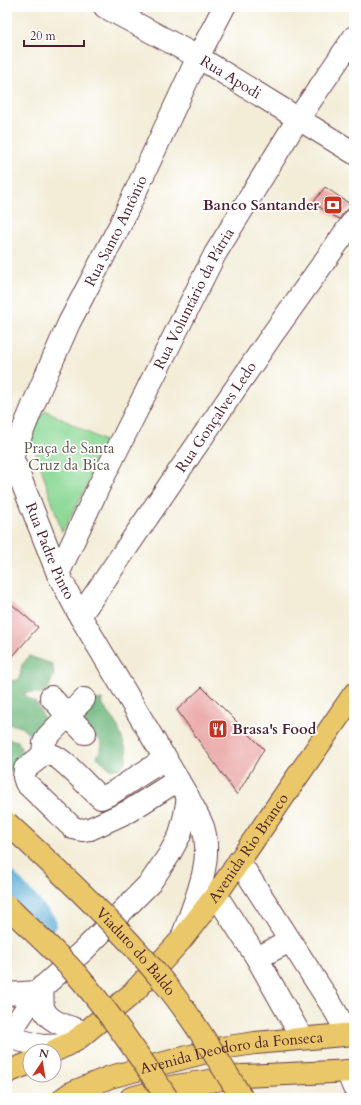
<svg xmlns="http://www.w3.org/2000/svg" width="361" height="1105" font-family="Cardo,serif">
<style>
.green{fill:#8cd996;stroke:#6b7c60}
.forest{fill:#71b97f;stroke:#5e6c55}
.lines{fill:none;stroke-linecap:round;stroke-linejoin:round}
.canal{stroke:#58a9d3;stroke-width:21}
.building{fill:#ebaead}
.minor-casing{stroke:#633e45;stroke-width:24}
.major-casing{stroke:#633e45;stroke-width:24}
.minor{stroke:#fff;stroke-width:22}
.major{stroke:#eac769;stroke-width:22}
.major-bridge-casing{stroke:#633e45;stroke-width:24;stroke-linecap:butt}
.major-bridge{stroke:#eac769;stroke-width:22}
.labels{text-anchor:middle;stroke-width:3.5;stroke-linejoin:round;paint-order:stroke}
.street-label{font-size:15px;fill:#4a1f2b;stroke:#fff}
.poi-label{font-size:15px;font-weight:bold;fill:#4a1f2b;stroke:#fff;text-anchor:end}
.park-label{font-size:15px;fill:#5e574b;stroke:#fff}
</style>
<rect width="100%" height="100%" fill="#fff"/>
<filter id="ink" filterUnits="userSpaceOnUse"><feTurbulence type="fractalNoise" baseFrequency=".025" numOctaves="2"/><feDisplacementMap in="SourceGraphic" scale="8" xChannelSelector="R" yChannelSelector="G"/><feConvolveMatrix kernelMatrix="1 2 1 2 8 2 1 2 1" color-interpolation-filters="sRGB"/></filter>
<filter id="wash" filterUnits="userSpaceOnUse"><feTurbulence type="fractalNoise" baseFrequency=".012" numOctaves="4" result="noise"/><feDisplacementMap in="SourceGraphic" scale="16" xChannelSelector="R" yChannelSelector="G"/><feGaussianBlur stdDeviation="0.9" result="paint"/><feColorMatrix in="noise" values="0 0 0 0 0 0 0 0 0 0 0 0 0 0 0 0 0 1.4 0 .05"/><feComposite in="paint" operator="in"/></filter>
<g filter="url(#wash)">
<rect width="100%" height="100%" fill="#f3edd8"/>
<path class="green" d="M45,410L110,444L62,532L30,434Z"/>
<path class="forest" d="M29,656L52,664L54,674L46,694L30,692L23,694L37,704L45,721L42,736L32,737L21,727L7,723V681L19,680L22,665Z
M102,699L103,706L116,722L127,752L126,761L120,769L109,768L97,757L102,746L100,740L88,732L83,715L88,701Z
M7,739L18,741C24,754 23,758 16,771L8,772H7Z"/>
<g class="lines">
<path class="canal" d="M7,880L46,923"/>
</g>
<g id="blocks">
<path class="building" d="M325,187L353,206L344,212L339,219L313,203Z
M7,600L38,627L7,663Z
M202,687L264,749L237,795L177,710Z"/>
</g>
</g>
<g filter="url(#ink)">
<use href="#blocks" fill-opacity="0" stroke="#633e45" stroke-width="1"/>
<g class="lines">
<defs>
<g id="minor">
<path id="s1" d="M105,7L198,57L354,153"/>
<path id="s2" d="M7,439L12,457L58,574L80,616L188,797C193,807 199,817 203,827C214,861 194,903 183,935"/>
<path id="s3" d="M12,457L39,391L69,323L120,225L198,57L224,7"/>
<path id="s4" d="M58,574L98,488L215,254L298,119L354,37"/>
<path id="s5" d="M80,616L272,335L354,220"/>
<path d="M51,697L68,716L85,733"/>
<path d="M43,755L44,743L47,737L84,699"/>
<path d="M166,758L112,793L101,798C88,788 65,759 52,755C49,754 45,755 43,755L25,769L24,777L26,783L73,828L82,830L90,829L129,811L178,780"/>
<path d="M239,861L334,1009L348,1034"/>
<path d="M216,895L257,958L302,1038"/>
<path d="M257,958L290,941"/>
<path d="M42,987C43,993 42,1001 43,1007C47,1023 71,1027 85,1032"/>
<path d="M7,994L37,992"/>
<path d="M7,1037L37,992L84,950L150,883L169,855L180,835L185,815L188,797"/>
<path d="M7,1037L42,1046L67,1045"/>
<path d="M347,1071L354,1088"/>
</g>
<g id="major">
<path id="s6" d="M54,1051L75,1041L133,993L181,940L216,895L354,694"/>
<path d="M7,1072L30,1063"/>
<path id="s7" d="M64,1098L71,1093L110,1077L222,1048L255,1043L354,1034"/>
<path d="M131,1098L176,1086L242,1076L354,1071"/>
</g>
</defs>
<use href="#minor" class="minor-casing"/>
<use href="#major" class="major-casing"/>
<use href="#minor" class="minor"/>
<use href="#major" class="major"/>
<defs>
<g id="major-bridge">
<path id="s8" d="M7,823C61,873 116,923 162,980C192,1017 217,1058 242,1098"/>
<path d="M7,906C30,929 55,950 77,975C110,1013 139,1055 167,1098"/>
</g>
</defs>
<use href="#major-bridge" class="major-bridge-casing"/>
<use href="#major-bridge" class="major-bridge"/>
</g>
</g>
<defs>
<symbol id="bank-square" viewBox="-11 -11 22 22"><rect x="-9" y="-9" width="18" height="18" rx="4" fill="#c8321e" stroke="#fff"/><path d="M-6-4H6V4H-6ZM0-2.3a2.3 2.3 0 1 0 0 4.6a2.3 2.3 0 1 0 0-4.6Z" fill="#fff"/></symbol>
<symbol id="restaurant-square" viewBox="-11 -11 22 22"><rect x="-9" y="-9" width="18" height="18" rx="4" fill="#c8321e" stroke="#fff"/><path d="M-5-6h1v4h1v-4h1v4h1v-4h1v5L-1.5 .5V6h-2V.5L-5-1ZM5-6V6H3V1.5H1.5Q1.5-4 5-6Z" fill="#fff"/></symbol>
</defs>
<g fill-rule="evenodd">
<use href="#bank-square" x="322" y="194" width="22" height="22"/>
<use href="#restaurant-square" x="207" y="718" width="22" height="22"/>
</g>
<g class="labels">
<g class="street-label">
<text dy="5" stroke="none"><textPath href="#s1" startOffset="144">Rua Apodi</textPath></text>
<text dy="5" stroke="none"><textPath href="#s3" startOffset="249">Rua Santo Antônio</textPath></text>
<text dy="5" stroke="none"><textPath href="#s4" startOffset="307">Rua Voluntário da Pátria</textPath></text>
<text dy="5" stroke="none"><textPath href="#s5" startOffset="241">Rua Gonçalves Ledo</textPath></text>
<text dy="5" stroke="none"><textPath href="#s2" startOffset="120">Rua Padre Pinto</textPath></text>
<text dy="5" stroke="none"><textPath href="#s6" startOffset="284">Avenida Rio Branco</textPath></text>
<text dy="5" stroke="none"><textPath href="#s8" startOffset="182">Viaduto do Baldo</textPath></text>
<text dy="5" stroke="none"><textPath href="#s7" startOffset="175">Avenida Deodoro da Fonseca</textPath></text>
</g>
<g class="poi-label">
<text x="319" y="210">Banco Santander</text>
<text x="232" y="734" text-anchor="start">Brasa's Food</text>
</g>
<g class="park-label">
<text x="69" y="453">Praça de Santa<tspan x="69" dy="17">Cruz da Bica</tspan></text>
</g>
</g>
<rect width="361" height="1105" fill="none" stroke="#fff" stroke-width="24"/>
<g transform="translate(42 1063) rotate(12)"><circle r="19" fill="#ffffff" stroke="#b7a5aa"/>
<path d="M0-3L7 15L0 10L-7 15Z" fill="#c8321e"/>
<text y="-6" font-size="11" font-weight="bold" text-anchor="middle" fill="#4a1f2b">N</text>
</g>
<path d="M24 40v6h60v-6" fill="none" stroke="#4a1f2b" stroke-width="2"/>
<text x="30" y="40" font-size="12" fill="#4a1f2b" stroke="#ffffff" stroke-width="3" paint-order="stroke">20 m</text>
</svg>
